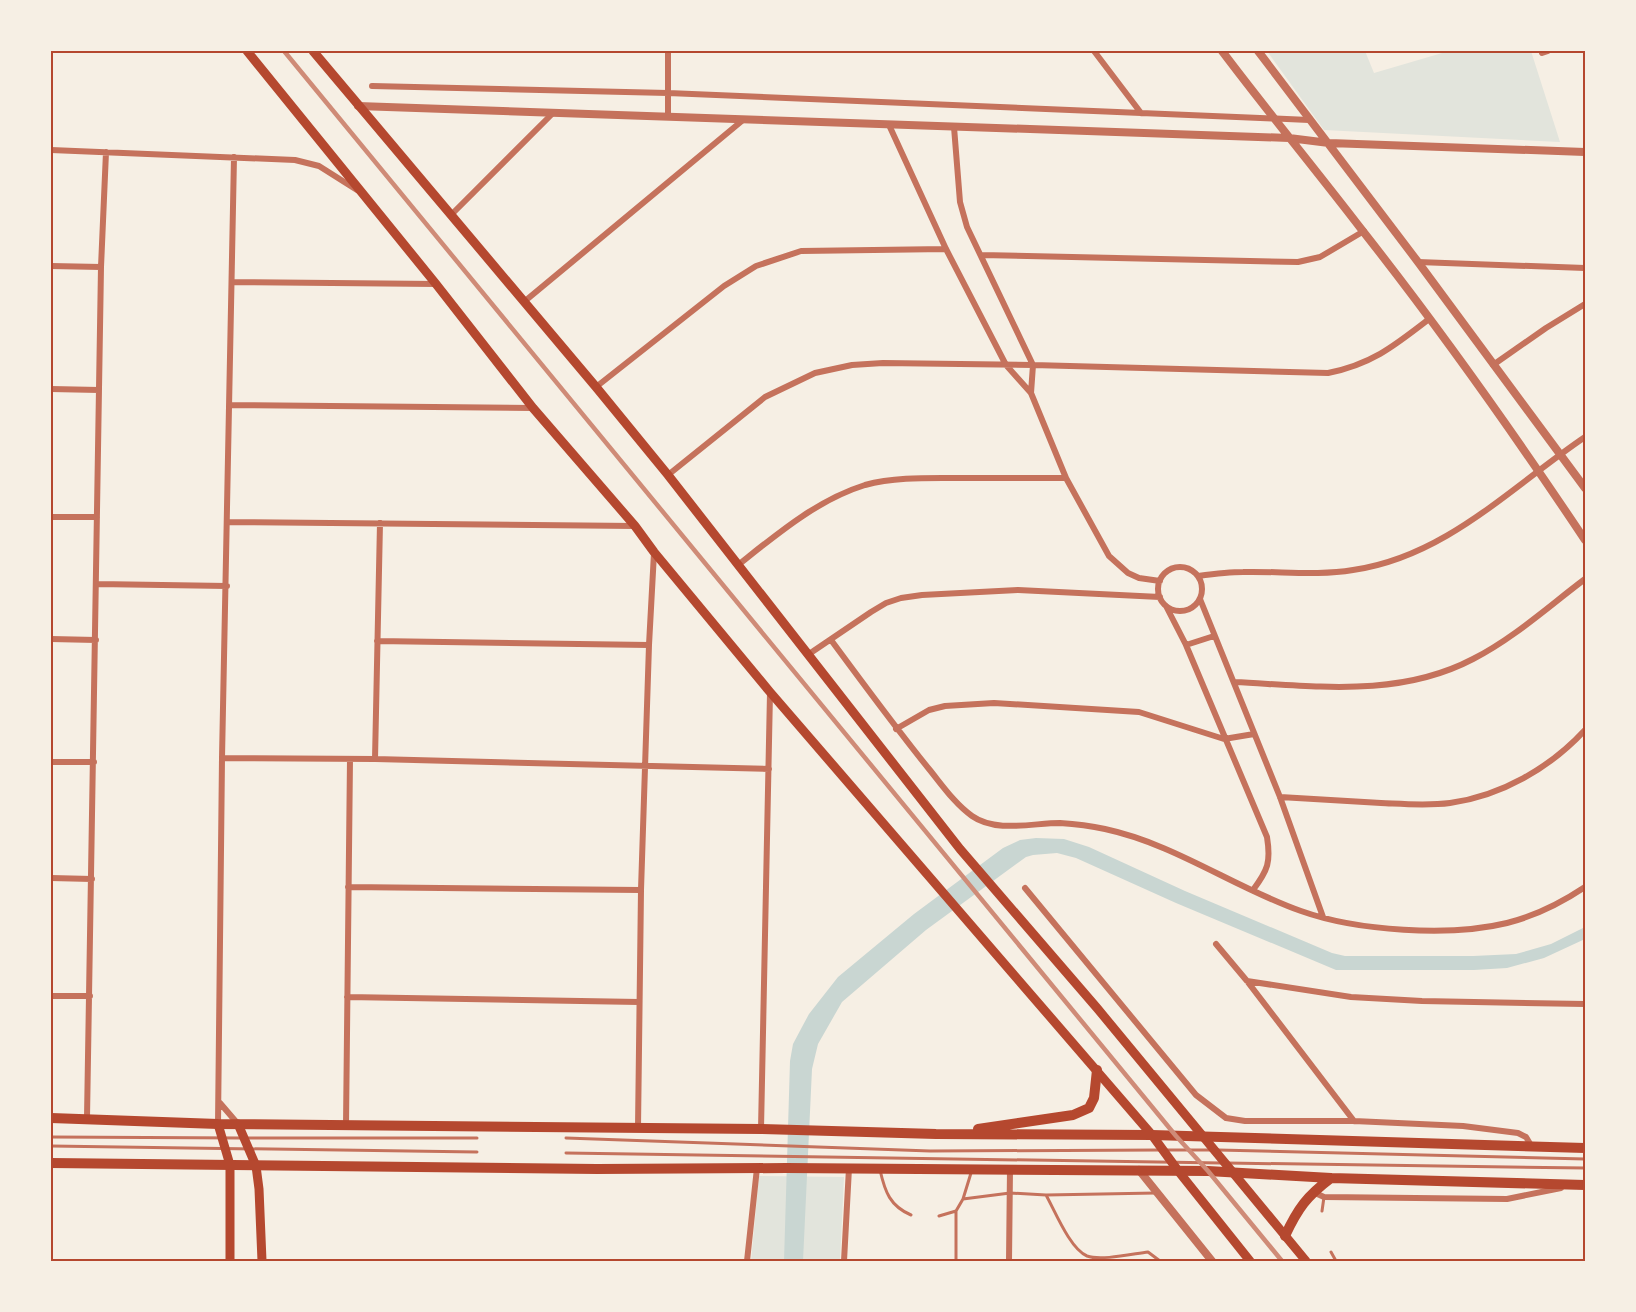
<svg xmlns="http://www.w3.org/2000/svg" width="1636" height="1312" font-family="Karla,sans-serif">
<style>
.green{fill:#e2e4dc}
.water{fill:#c9d6d2}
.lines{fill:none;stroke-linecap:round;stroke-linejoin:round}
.service{stroke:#c5725c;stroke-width:3}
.minor{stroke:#c5725c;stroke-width:6}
.tertiary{stroke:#c5725c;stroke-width:8}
.secondary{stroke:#b5482f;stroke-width:9}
.primary{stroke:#b5482f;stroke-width:10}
.rail{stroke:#cf8b77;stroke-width:4.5}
.neatline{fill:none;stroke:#b5482f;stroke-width:2}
</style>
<rect width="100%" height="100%" fill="#f6efe4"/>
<path class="green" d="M1267,51H1365L1374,73L1449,51H1531L1560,142L1324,130Z
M759,1176L844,1177L840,1261H751Z"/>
<path class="water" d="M1036,838L1064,839L1089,847L1185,891L1332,953L1345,956H1473L1516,954L1551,944L1585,927V939L1544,958L1507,968L1474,970H1336L1176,903L1076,858L1057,853L1033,855L1026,857L926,930L842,1002L818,1044L812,1069L803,1261H784L790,1061L793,1044L802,1027L809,1014L838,977L914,914L1003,848L1020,840Z"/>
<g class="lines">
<path class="service" d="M51,1137L241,1138
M248,1138H477
M566,1138L930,1151L1160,1150
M51,1146L477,1152
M1167,1150H1211
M1218,1150L1585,1159
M566,1153L1221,1163
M1227,1163L1585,1168
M880,1170C885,1192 890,1206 911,1215
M1046,1195C1055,1211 1070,1249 1087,1256C1101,1261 1132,1254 1148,1252L1160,1261
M963,1199L1010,1193L1046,1195L1156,1193
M1322,1211L1324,1197
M939,1216L956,1211L963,1199L971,1173
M1331,1252L1336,1261
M956,1261V1211"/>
<path class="minor" d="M1094,51L1141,113
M1542,53L1548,51
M372,86L668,93L1309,120
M668,117V51
M889,125L946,249L1006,365L1031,393L1066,478L1109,556L1128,573L1139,578L1160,581
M954,127L960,202L967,227L1033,365L1031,393
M51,150L295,160L319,166L357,190
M452,214L553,113
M981,255L1298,262L1320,257L1364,231
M1418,262L1585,268
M51,266L101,267
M232,282L436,284
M525,301L743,120
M1493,365L1546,328L1585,304
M596,387L724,286L756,266L801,251L946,249
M51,389L99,390
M230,405L532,408
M668,475L765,397L815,373L852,365L883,363L1033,365L1328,373C1372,364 1394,346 1429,319
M51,517H97
M228,522L635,526
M738,565C777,534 817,500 865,485C894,477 927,478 956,478C993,478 1030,478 1066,478
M1158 589a22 22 0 1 1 44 0a22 22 0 1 1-44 0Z
M1198,576C1213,574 1228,572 1243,572C1280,571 1317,576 1353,570C1445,557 1511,487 1585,437
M97,584L227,586
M1200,599L1280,797L1323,917
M1166,606L1186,645L1267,837C1271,862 1268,870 1253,890
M51,639L96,640
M831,640C863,683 895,727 929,769C942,785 955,804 972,816C996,833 1033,823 1060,823C1075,824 1091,826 1105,829C1175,844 1235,888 1301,911C1357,931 1450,937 1507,923C1535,916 1561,903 1585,887
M377,641L649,645
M1186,645L1214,636
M809,654L871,612L886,603L901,598L922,595L1018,590L1160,597
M1235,682C1316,686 1399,698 1473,659C1514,638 1549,606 1585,579
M896,729L929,710L945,706L994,703L1139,712L1224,739L1254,734
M222,758L375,759L769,769
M375,759L380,523
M51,762H94
M1280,797C1313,799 1347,801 1381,803C1404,804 1427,806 1450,803C1501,796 1550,768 1585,730
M51,878L92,879
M348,887L641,890
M1025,888L1196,1095L1226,1118L1245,1121H1354L1463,1126L1518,1133L1526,1137L1532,1147
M1216,944L1247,981L1354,1121
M1247,981L1351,997L1422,1001L1585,1004
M51,996H90
M347,997L639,1002
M220,1103L238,1124
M87,1118L101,267L106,152
M218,1124L222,758L234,157
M346,1125L350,759
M638,1128L641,890L649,645L654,553
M761,1129L770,693
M1313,1192L1324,1197L1507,1199L1561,1188
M747,1261L757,1168
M844,1261L849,1168
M1009,1261L1010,1169"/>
<path class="tertiary" d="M1222,51C1268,112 1316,170 1362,230C1440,329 1515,435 1585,540
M1258,51L1418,262L1585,488
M358,106L1289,138L1329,143L1585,152
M1139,1170L1212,1261"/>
<path class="secondary" d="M247,51L436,284L533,408L635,526L654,552L770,692L1152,1135L1179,1172L1250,1261
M313,51L596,387L668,475L960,849L1097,1008L1306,1261
M218,1124L230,1165V1261
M238,1124L256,1166L259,1189L262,1261"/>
<path class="primary" d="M51,1118L218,1124L761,1129L936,1134L1152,1135L1585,1148
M978,1129L1073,1115L1089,1108L1094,1098L1097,1070
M51,1163L597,1169L786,1168L1208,1171L1331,1178L1585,1185
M1285,1236C1298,1208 1307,1196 1331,1178"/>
<path class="rail" d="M284,51L1176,1136L1208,1171L1282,1261"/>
</g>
<rect width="1636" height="1312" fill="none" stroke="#f6efe4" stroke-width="105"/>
<rect x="52" y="52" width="1532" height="1208" class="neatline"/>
</svg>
